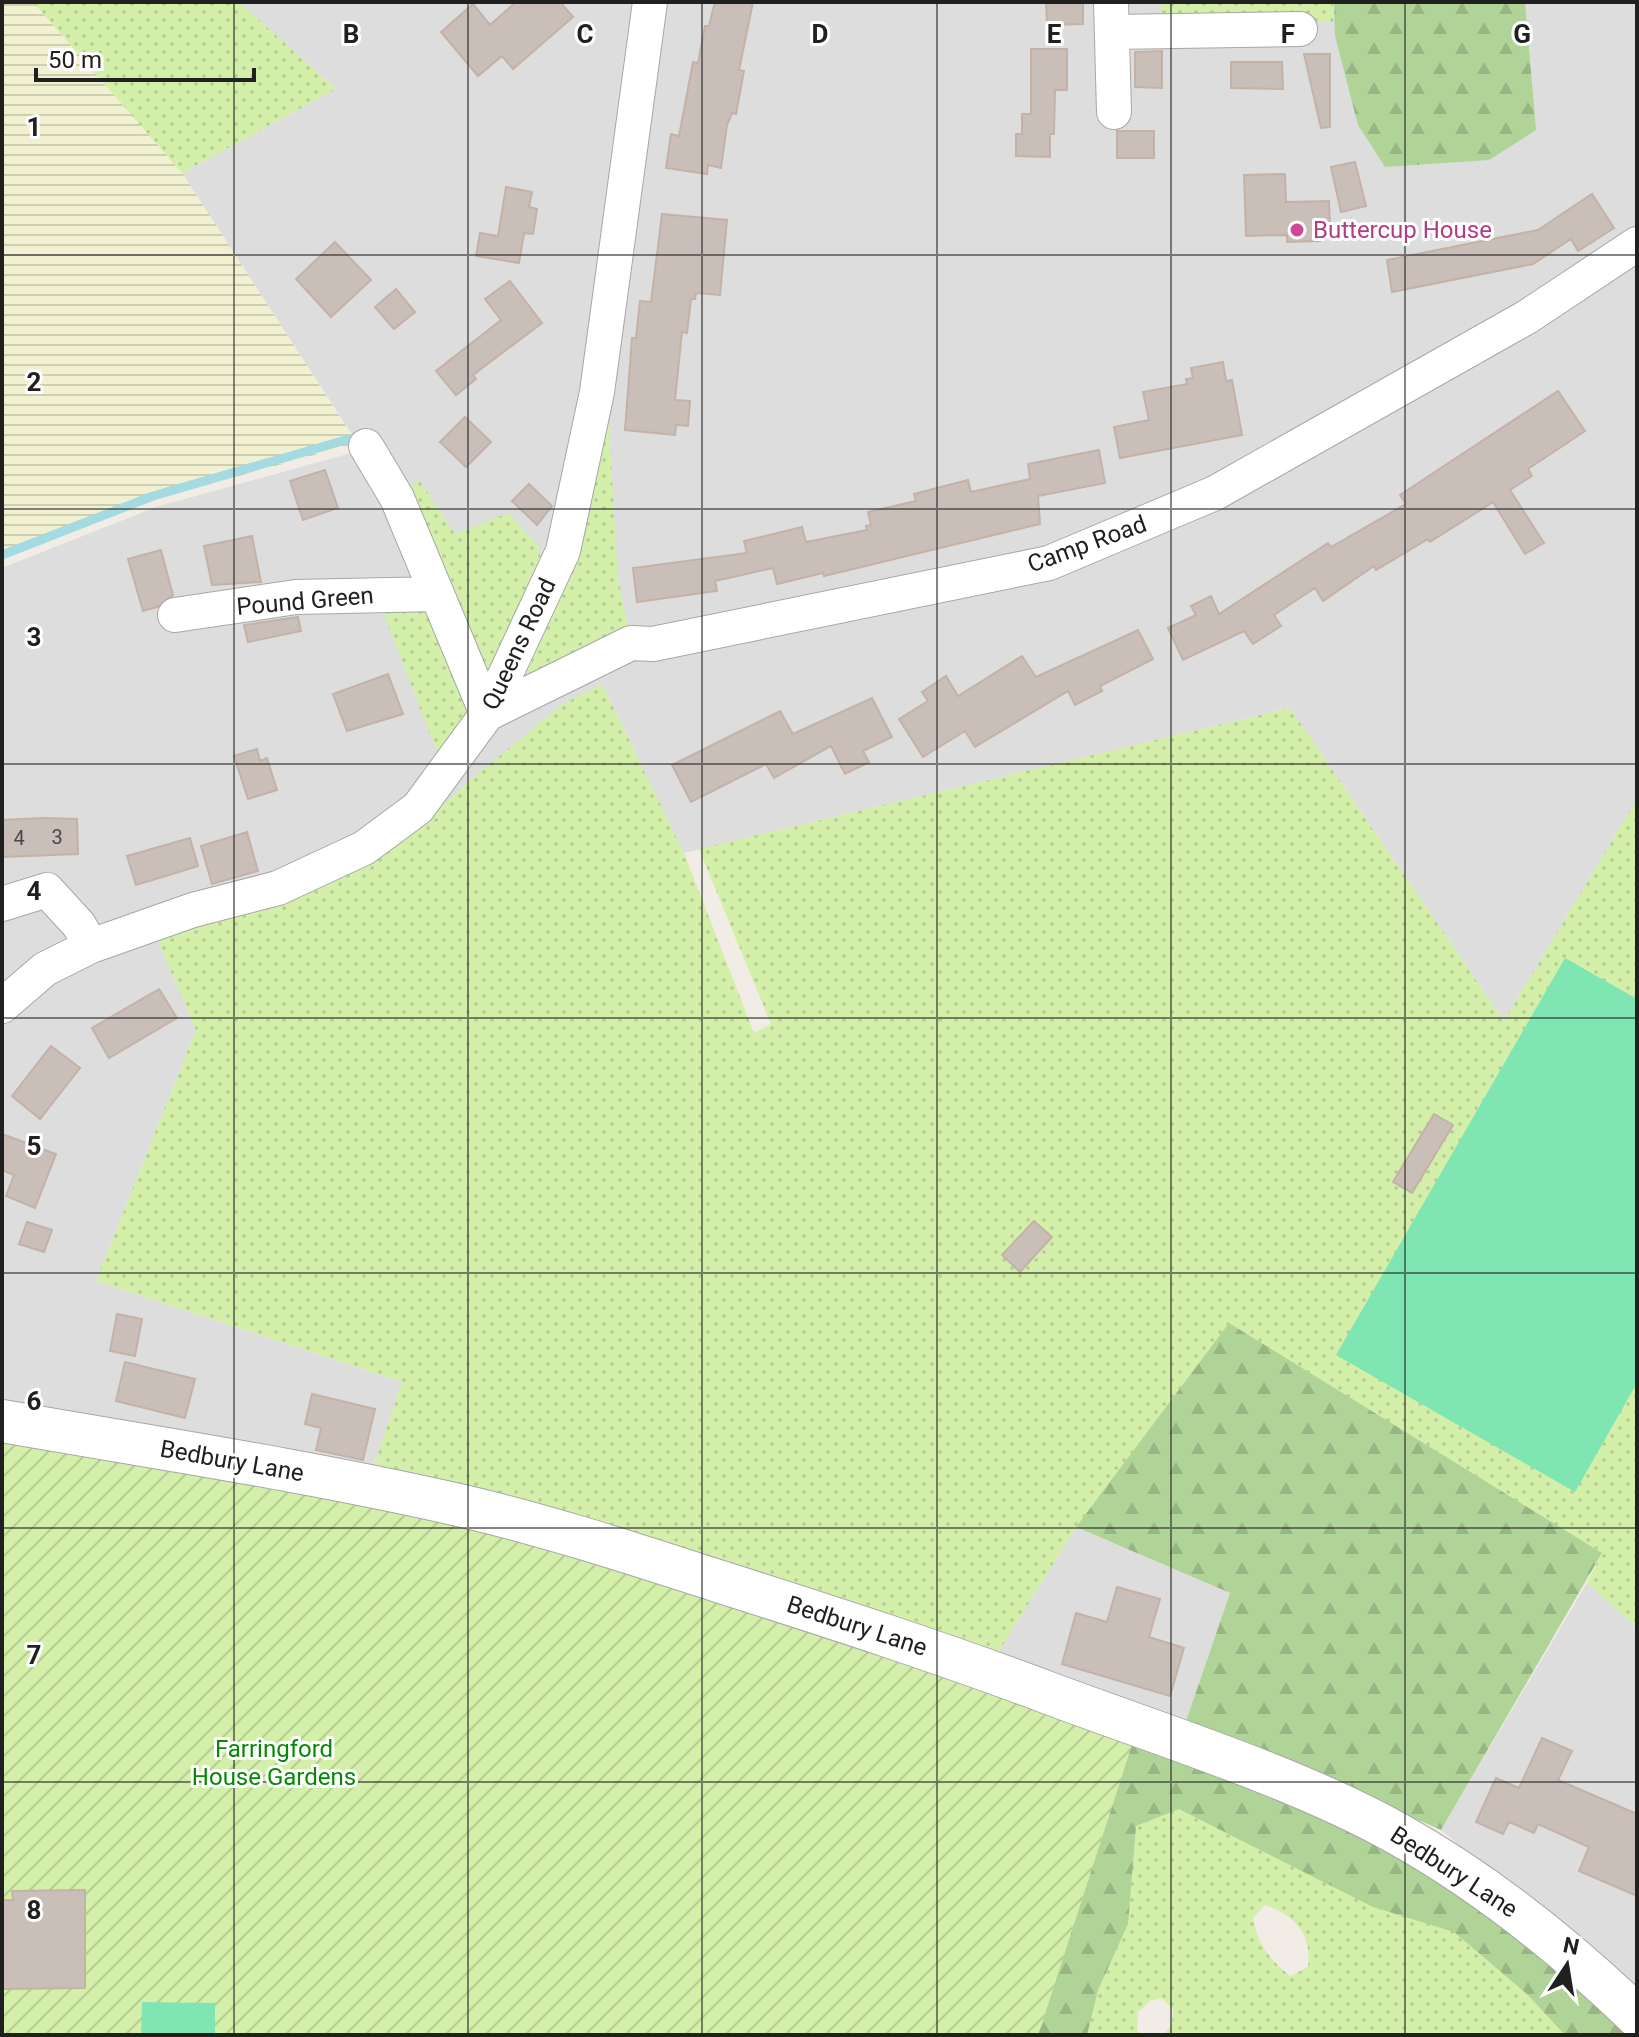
<svg xmlns="http://www.w3.org/2000/svg" width="1639" height="2037" font-family="Roboto,sans-serif">
<style>
.residential{fill:#dedddd}
.farmland{fill:url(#farmland-rules)}
.grass{fill:url(#grass-dots);fill-rule:evenodd}
.forest{fill:url(#forest-firs)}
.garden{fill:url(#garden-furrows)}
.pitch{fill:#7fe6b3}
.lines{fill:none;stroke-linecap:round;stroke-linejoin:round}
.stream{stroke:#a4dae2;stroke-width:9}
.building{fill:#cabeb9;stroke:#c4b1a7;stroke-width:2}
.minor-casing{stroke:#a7a7a7;stroke-width:36}
.tertiary-casing{stroke:#a7a7a7;stroke-width:44}
.minor{stroke:#fff;stroke-width:34}
.tertiary{stroke:#fff;stroke-width:42}
.grid{fill:none;stroke:#202020;stroke-width:2;stroke-opacity:0.55}
.hotel-dot{fill:#d1479c;stroke:#fff;stroke-width:3}
.labels{text-anchor:middle;stroke-width:6;stroke-linejoin:round;paint-order:stroke}
.number-label{font-size:20px;fill:#4a4846}
.hotel-label{font-size:24px;fill:#b23c85;stroke:#fff;text-anchor:start}
.street-label{font-size:24px;fill:#202020;stroke:#fff}
.park-label{font-size:24px;fill:#068903;stroke:#fff}
.grid-label{font-size:26px;text-anchor:middle;font-weight:bold;fill:#202020;stroke:#fff;stroke-width:6;stroke-linejoin:round;paint-order:stroke}
</style>
<defs>
<pattern id="farmland-rules" width="6" height="5" patternUnits="userSpaceOnUse" patternTransform="scale(2)"><rect width="6" height="5" fill="#f1f0d1"/><path d="M0 2.5h6" fill="none" stroke="#ceceb3"/></pattern>
<pattern id="grass-dots" width="8" height="8" patternUnits="userSpaceOnUse" patternTransform="scale(2)"><rect width="8" height="8" fill="#d3efa9"/><path d="M2 2h.1M6 6h.1" fill="none" stroke="#b5cd91" stroke-width="1.8" stroke-linecap="round"/></pattern>
<pattern id="forest-firs" width="22" height="20" patternUnits="userSpaceOnUse" patternTransform="scale(2)"><rect width="22" height="20" fill="#b0d498"/><path d="M5 1l3.5 6h-7zM16 11l3.5 6h-7z" fill="#97b683"/></pattern>
<pattern id="garden-furrows" width="10" height="10" patternUnits="userSpaceOnUse" patternTransform="scale(2)"><rect width="10" height="10" fill="#d3efa9"/><path d="M-1 1l2-2M0 10L10 0M9 11l2-2" fill="none" stroke="#b5cd91"/></pattern>
</defs>
<rect width="100%" height="100%" fill="#f1ede6"/>
<path class="residential" d="M239,2H1637V799L1504,1021L1290,708L684,853L602,684L474,777L401,844L280,898L156,936L196,1030L96,1281L402,1382L370,1477L2,1433V568L156,507L362,450L182,173L336,89Z
M1076,1527L1230,1593L1184,1727L993,1661Z
M1587,1583L1637,1628V1993L1441,1830Z"/>
<path class="farmland" d="M2,2H33L182,173L357,443L154,500L2,559Z"/>
<path class="grass" d="M33,2H239L336,89L182,173Z
M1162,2H1333V22L1162,25Z
M597,392L609,427L618,578L631,643L535,675H507L439,757L380,604L426,599L476,654L455,589L410,486L419,480L455,534L508,513L538,546L541,559L523,668Z
M602,684L684,853L754,1033L771,1024L699,849L1290,708L1504,1021L1637,799V1628L1587,1583L1602,1553L1229,1324L1076,1527L993,1661L370,1477L402,1382L96,1281L196,1030L156,936L280,898L400,844L474,777L563,704Z
M1135,1735L1637,2035H1163L1172,2024L1173,2010L1162,1998L1150,2001L1138,2012L1137,2031L1144,2035H1038ZM1265,1905C1296,1916 1312,1934 1308,1967L1290,1976C1269,1958 1258,1945 1253,1918Z"/>
<path class="forest" d="M1334,2H1525L1536,130L1489,160L1385,167L1358,125L1335,36Z
M1229,1323L1602,1553L1441,1830L1312,1774L1184,1727L1230,1593L1076,1527Z
M1135,1735L1464,1882L1637,2035H1565L1528,1995L1454,1932L1373,1907L1179,1809L1136,1826L1128,1924L1098,1990L1087,2035H1038Z"/>
<path class="garden" d="M2,1433L464,1517L1135,1735L1038,2035H2Z"/>
<path class="pitch" d="M1565,958L1637,999V1383L1575,1492L1336,1355Z
M142,2002L215,2003V2035H141Z"/>
<g class="lines">
<path class="stream" d="M2,555L153,496L349,439"/>
</g>
<path class="building" d="M516,2H560L573,17L513,69L502,56L478,76L441,32L473,4L490,25Z
M715,2H753L739,70L744,71L736,114L732,113L727,125L721,168L708,165L707,174L666,168L671,134L679,136L693,62L698,63L705,26H709Z
M1046,2H1083V24L1047,25Z
M1031,49H1067V90H1055L1054,134H1050V157L1016,156V134H1022V114H1031Z
M1162,51V88L1135,87V52Z
M1304,54H1330V127L1321,128Z
M1231,62H1282L1283,89L1231,88Z
M1117,131H1154V158H1117Z
M1355,162L1366,206L1341,212L1331,167Z
M1285,174L1286,202L1329,201L1330,227L1319,228L1320,241L1287,242V235L1246,236L1244,175Z
M506,187L532,192L529,207L537,209L533,234L524,233L519,263L476,256L480,233L498,236Z
M1592,194L1614,228L1578,251L1571,239L1533,264L1392,292L1387,260L1538,230Z
M662,214L727,220L720,295L696,293L695,299H691L687,333L682,332L675,400L690,401L688,426L676,425L675,435L625,430L632,338H636L640,301L651,302Z
M335,242L371,280L331,317L296,279Z
M510,281L542,323L473,375L476,379L456,395L436,371L501,320L485,299Z
M396,289L415,312L394,329L375,307Z
M1223,362L1226,381L1232,380L1242,435L1120,458L1114,427L1149,420L1143,392L1187,384L1186,379L1193,378L1191,368Z
M1558,391L1585,431L1528,469L1532,476L1510,490L1544,543L1525,554L1493,502L1430,542L1428,539L1376,570L1374,566L1323,601L1315,588L1274,615L1281,626L1253,644L1244,631L1183,660L1168,628L1196,615L1191,606L1211,596L1219,614L1328,543L1331,547L1406,504L1400,495Z
M465,417L491,442L466,467L440,442Z
M1099,450L1105,483L1038,496L1040,524L824,576L823,573L777,584L773,568L715,581L717,591L637,602L633,568L747,553L744,541L802,527L806,542L867,530L866,526L871,525L868,512L916,501L914,494L968,480L971,492L1030,479L1028,464Z
M325,470L338,508L303,520L290,481Z
M529,484L552,506L537,525L512,501Z
M252,536L261,582L212,585L204,546Z
M161,550L173,595L157,607L143,611L128,559Z
M298,617L301,631L248,642L244,625Z
M1138,630L1153,659L1100,686L1102,691L1075,705L1068,691L975,747L965,731L923,757L899,719L928,701L922,692L946,676L958,696L1022,656L1036,677Z
M388,674L403,714L347,731L333,694Z
M872,698L892,737L863,751L869,762L845,774L831,746L774,778L766,764L691,802L672,765L780,711L793,734Z
M257,749L260,761L267,758L277,790L248,799L234,756Z
M44,818L77,819L78,854L2,857V820Z
M247,832L258,871L212,884L201,846Z
M190,838L198,866L136,885L127,856Z
M159,989L177,1018L109,1058L92,1028Z
M51,1046L80,1068L40,1119L12,1096Z
M1434,1114L1453,1125L1412,1193L1393,1182Z
M2,1134L56,1154L35,1208L6,1196L14,1175L2,1170Z
M1034,1221L1052,1237L1020,1272L1002,1255Z
M27,1222L52,1230L44,1252L19,1244Z
M117,1314L142,1319L135,1356L110,1351Z
M125,1362L195,1379L185,1418L116,1401Z
M312,1394L375,1409L363,1460L316,1450L321,1428L305,1424Z
M1117,1587L1160,1599L1149,1637L1184,1648L1170,1696L1062,1664L1076,1613L1107,1622Z
M1542,1738L1572,1751L1558,1780L1637,1814V1896L1579,1871L1589,1847L1538,1824L1534,1833L1509,1822L1503,1834L1476,1822L1496,1778L1519,1788Z
M85,1890V1988L2,1989V1900H13L12,1891Z"/>
<g class="lines">
<defs>
<path id="minor" d="M1111,2L1114,112
M1112,32L1300,29
M366,446L397,498L487,714
M175,615L296,597L437,594
M487,714L631,643L653,644L1049,563L1215,493L1527,317L1637,244
M2,904L47,890L79,925L91,946
M2,1006L45,969L91,946L193,910L278,888L364,848L418,808L487,714L563,551L597,392L650,2"/>
<path id="tertiary" d="M2,1421C156,1448 311,1471 463,1506C549,1526 634,1554 718,1581C831,1617 943,1653 1054,1695C1164,1736 1296,1777 1398,1834C1487,1884 1564,1946 1637,2016"/>
</defs>
<use href="#minor" class="minor-casing"/>
<use href="#tertiary" class="tertiary-casing"/>
<use href="#minor" class="minor"/>
<use href="#tertiary" class="tertiary"/>
</g>
<path class="grid" d="M234,2V2035M468,2V2035M702,2V2035M937,2V2035M1171,2V2035M1405,2V2035M2,255H1637M2,509H1637M2,764H1637M2,1018H1637M2,1273H1637M2,1528H1637M2,1782H1637"/>
<circle class="hotel-dot" cx="1297" cy="230" r="8"/>
<g class="labels">
<g class="number-label">
<text x="57" y="844">3</text>
<text x="19" y="845">4</text>
</g>
<g class="hotel-label">
<text x="1313" y="238">Buttercup House</text>
</g>
<g class="street-label">
<text transform="translate(1087 544) rotate(-20)" y="8">Camp Road</text>
<text transform="translate(305 601) rotate(-5)" y="8">Pound Green</text>
<text transform="translate(519 644) rotate(-65)" y="8">Queens Road</text>
<text transform="translate(232 1461) rotate(10)" y="8">Bedbury Lane</text>
<text transform="translate(857 1626) rotate(18)" y="8">Bedbury Lane</text>
<text transform="translate(1454 1872) rotate(33)" y="8">Bedbury Lane</text>
</g>
<g class="park-label">
<text x="274" y="1757">Farringford<tspan x="274" dy="28">House Gardens</tspan></text>
</g>
</g>
<g class="grid-label">
<text x="351" y="43">B</text>
<text x="585" y="43">C</text>
<text x="820" y="43">D</text>
<text x="1054" y="43">E</text>
<text x="1288" y="43">F</text>
<text x="1522" y="43">G</text>
<text x="34" y="136">1</text>
<text x="34" y="391">2</text>
<text x="34" y="646">3</text>
<text x="34" y="900">4</text>
<text x="34" y="1155">5</text>
<text x="34" y="1410">6</text>
<text x="34" y="1664">7</text>
<text x="34" y="1919">8</text>
</g>
<rect width="1639" height="2037" fill="none" stroke="#202020" stroke-width="8"/>
<g transform="translate(1567 1965) rotate(12)" stroke="#ffffff" stroke-width="6" paint-order="stroke">
<path d="M0-6L14 30L0 20L-14 30Z" fill="#202020"/>
<text y="-12" font-size="22" font-weight="bold" text-anchor="middle" fill="#202020">N</text>
</g>
<path d="M36 68v12h218v-12" fill="none" stroke="#202020" stroke-width="4"/>
<text x="48" y="68" font-size="24" fill="#202020" stroke="#ffffff" stroke-width="6" paint-order="stroke">50 m</text>
</svg>
